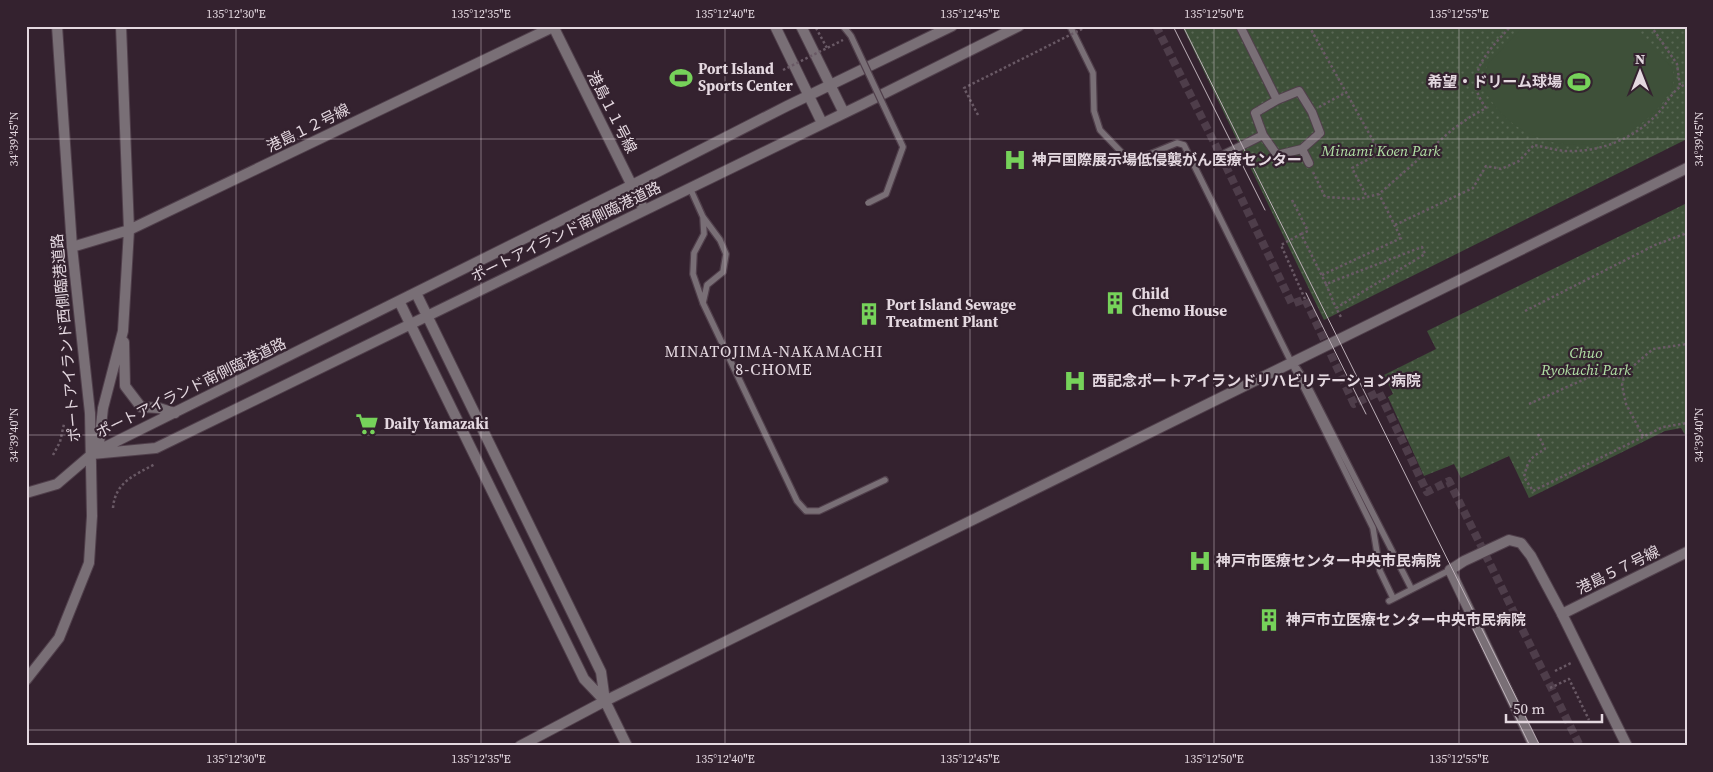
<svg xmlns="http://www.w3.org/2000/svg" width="1713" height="772" font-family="'Source Serif 4','Noto Sans JP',serif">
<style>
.park{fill:url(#park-dots)}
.pitch{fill:#3e5039}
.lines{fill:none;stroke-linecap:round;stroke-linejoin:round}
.pedestrian-tunnel{stroke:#4e3d4a;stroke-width:8;stroke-dasharray:8 4;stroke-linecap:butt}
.service-casing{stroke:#503f4b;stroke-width:8}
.pedestrian-casing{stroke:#503f4b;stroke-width:10}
.minor-casing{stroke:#503f4b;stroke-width:12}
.tertiary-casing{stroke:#503f4b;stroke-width:12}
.path{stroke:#695965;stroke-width:2.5;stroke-dasharray:2.5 2.5;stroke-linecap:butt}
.service{stroke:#796f76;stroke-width:5.5}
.pedestrian{stroke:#796f76;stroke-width:8}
.minor{stroke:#796f76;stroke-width:10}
.tertiary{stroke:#796f76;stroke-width:10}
.tram{stroke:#beb1ba;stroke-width:1}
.service-bridge-casing{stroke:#503f4b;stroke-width:8;stroke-linecap:butt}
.path-bridge{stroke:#695965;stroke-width:2.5;stroke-dasharray:2.5 2.5;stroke-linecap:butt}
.service-bridge{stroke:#796f76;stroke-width:5.5}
.ticks{fill:none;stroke:#e4d8e0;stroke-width:1;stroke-opacity:0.45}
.labels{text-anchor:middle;stroke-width:4.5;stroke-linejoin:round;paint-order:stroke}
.poi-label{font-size:15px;font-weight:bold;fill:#e4d8e0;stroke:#34222f;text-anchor:start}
.street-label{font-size:15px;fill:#e4d8e0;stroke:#34222f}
.park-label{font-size:15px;font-style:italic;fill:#b1e0a5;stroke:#34222f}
.neighbourhood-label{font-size:16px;letter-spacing:1px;fill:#e4d8e0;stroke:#34222f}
.neatline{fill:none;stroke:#e4d8e0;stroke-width:2}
.ticks-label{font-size:12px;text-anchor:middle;fill:#e4d8e0}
</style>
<defs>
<pattern id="park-dots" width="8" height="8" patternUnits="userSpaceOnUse" patternTransform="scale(1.25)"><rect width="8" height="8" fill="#3e5039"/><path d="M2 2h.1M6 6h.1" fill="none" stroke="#5a6855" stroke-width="1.8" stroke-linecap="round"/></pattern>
</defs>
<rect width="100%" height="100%" fill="#34222f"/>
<path class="park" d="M1182,26H1687V139L1324,320Z
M1687,203V438L1681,428L1665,431L1529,498L1509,456L1461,478L1454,464L1424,476L1388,397L1393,394L1384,375L1436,349L1427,331Z"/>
<path class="pitch" d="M1524,26H1630C1640,36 1650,46 1660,56C1663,60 1669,63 1671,67C1677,77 1673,87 1667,96C1659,110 1646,121 1632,130C1591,155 1534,148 1501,113C1494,106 1489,97 1483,88L1487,65Z"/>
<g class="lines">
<path class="pedestrian-tunnel" d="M1156,26L1221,156L1292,304L1305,299L1354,404L1379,392L1427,492L1449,481L1580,746"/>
<defs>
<path id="service" d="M1070,26L1093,73L1094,111L1100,130L1125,156L1138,159L1177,143L1184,145L1373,528L1380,571L1393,598
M690,188L703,217L720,240L726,254L723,272L707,285L703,303
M703,217L704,234L694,253L693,274L703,303L797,501L806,511H819L885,480
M1297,368L1305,380L1411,588
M1389,601L1450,570"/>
<path id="pedestrian" d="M1240,26L1277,100
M1299,91L1312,112L1320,133L1302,149L1277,155L1263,135L1255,113L1277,100Z
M1302,149L1309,163
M1221,156L1263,135"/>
<path id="minor" d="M1450,570L1464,561L1509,540L1521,543L1531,556L1562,614"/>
<path id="tertiary" d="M553,26L644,210
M775,26L822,123
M801,26L844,113
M72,247L129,230L553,27
M416,293L601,672L605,701L627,746
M399,301L584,679L605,701
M124,342L125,386L141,407L159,408L175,413
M97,451L632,185L787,106L952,26
M92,454L156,448L863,104L1019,26
M26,493L57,484L92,454L99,444L103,408L123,331L129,230L121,26
M1450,570L1534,746
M26,680L59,638L89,563L92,516L90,413L72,247L57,26
M520,746L605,701L1687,168
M1627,746L1562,614L1687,552"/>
</defs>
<use href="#service" class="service-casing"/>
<use href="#pedestrian" class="pedestrian-casing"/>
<use href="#minor" class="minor-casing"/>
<use href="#tertiary" class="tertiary-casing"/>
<path class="path" d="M1309,26L1380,153L1352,168L1367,197
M1651,26L1677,64L1680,86
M816,28L827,48
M1319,107L1345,93
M1313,172L1325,197L1359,199L1379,194L1453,129L1470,117L1486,108C1483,104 1480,99 1478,94C1468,68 1495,44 1511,26
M1292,200L1308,231L1301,234
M1395,225L1473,188L1486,166L1501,169L1519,161L1534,145C1545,147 1557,151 1568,151C1603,152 1637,137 1660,111C1669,101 1673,88 1687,84
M1322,275L1401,238L1379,194
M1326,284L1336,308
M1305,299L1281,245L1301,234L1326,284L1422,247L1425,254L1336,308L1341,317
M1525,311L1655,245L1687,233
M1529,404L1594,375L1624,378
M1538,434L1545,449C1530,458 1528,460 1524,477L1533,491L1663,427L1687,423
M1643,436L1626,404L1622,385L1625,373L1653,349L1687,344
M53,455L60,442L64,424
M113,508C115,482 135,475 155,464
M1555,671L1571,663
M1550,688L1569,679L1589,720"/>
<use href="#service" class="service"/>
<use href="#pedestrian" class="pedestrian"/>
<use href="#minor" class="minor"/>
<use href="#tertiary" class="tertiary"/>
<path class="tram" d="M1173,26L1265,210
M1183,26L1540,746
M1306,293L1366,414
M1473,629L1530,746"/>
<defs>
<path id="service-bridge" d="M843,26L851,36L903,147L886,194L868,203"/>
</defs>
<use href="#service-bridge" class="service-bridge-casing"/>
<path class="path-bridge" d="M783,70L843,40
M978,115L964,88L1088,26"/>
<use href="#service-bridge" class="service-bridge"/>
</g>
<path class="ticks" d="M236,26V746M481,26V746M725,26V746M970,26V746M1214,26V746M1459,26V746M26,139H1687M26,435H1687M26,730H1687"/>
<defs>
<symbol id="stadium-bare" viewBox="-9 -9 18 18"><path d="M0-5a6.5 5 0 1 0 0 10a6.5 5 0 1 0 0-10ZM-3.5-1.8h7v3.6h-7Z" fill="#76d25a" stroke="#34222f" stroke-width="2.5" paint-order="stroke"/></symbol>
<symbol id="hospital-bare" viewBox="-9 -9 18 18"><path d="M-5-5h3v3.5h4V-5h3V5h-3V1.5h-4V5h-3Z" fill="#76d25a" stroke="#34222f" stroke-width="2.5" paint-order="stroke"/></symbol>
<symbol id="building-bare" viewBox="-9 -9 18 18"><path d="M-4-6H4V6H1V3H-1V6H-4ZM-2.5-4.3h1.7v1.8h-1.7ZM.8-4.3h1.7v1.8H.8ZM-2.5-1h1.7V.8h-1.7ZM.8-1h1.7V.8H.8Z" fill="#76d25a" stroke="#34222f" stroke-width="2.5" paint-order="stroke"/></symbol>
<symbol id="supermarket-bare" viewBox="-9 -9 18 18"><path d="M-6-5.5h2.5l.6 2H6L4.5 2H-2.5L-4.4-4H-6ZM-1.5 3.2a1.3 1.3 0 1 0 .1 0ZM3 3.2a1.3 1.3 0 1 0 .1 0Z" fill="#76d25a" stroke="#34222f" stroke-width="2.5" paint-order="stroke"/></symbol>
</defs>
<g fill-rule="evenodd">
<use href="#stadium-bare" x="665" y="62" width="32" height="32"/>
<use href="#stadium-bare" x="1563" y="66" width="32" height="32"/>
<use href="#hospital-bare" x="999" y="144" width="32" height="32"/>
<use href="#building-bare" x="1099" y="287" width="32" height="32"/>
<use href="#building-bare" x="853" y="298" width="32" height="32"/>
<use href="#hospital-bare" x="1059" y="365" width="32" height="32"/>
<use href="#supermarket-bare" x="351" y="408" width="32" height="32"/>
<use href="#hospital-bare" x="1184" y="545" width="32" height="32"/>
<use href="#building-bare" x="1253" y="604" width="32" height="32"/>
</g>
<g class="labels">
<g class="poi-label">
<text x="698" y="74">Port Island<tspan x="698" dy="17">Sports Center</tspan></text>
<text x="1562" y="87" text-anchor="end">希望・ドリーム球場</text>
<text x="1032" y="165">神戸国際展示場低侵襲がん医療センター</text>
<text x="1132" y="299">Child<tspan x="1132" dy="17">Chemo House</tspan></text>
<text x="886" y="310">Port Island Sewage<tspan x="886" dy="17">Treatment Plant</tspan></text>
<text x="1092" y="386">西記念ポートアイランドリハビリテーション病院</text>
<text x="384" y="429">Daily Yamazaki</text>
<text x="1216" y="566">神戸市医療センター中央市民病院</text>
<text x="1286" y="625">神戸市立医療センター中央市民病院</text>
</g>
<g class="street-label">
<text transform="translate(612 112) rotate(63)" y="5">港島１１号線</text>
<text transform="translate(308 128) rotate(-26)" y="5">港島１２号線</text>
<text transform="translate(566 232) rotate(-26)" y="5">ポートアイランド南側臨港道路</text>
<text transform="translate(66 338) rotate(-95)" y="5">ポートアイランド西側臨港道路</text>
<text transform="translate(191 388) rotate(-26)" y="5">ポートアイランド南側臨港道路</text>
<text transform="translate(1618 570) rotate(-26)" y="5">港島５７号線</text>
</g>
<g class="park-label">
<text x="1381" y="156">Minami Koen Park</text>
<text x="1586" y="358">Chuo<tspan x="1586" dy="17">Ryokuchi Park</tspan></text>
</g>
<g class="neighbourhood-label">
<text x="774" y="357">MINATOJIMA-NAKAMACHI<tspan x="774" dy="18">8-CHOME</tspan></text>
</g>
</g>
<rect width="1713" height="772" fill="none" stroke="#34222f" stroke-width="55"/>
<g transform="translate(1640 72)" stroke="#34222f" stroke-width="4" paint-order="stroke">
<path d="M0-4L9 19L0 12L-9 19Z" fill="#e4d8e0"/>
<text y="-8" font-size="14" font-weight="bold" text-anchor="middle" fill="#e4d8e0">N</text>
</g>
<path d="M1506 714v8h96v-8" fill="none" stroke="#e4d8e0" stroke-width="2.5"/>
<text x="1513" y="714" font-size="15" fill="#e4d8e0" stroke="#34222f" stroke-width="4" paint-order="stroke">50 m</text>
<rect x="28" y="28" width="1658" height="716" class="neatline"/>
<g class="ticks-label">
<text x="236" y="18">135°12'30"E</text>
<text x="481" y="18">135°12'35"E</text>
<text x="725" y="18">135°12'40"E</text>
<text x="970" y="18">135°12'45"E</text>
<text x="1214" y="18">135°12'50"E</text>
<text x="1459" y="18">135°12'55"E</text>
<text transform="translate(14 139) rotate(-90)" y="4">34°39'45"N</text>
<text transform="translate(1699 139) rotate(-90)" y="4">34°39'45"N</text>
<text transform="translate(14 435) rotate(-90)" y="4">34°39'40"N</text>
<text transform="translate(1699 435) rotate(-90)" y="4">34°39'40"N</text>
<text x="236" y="763">135°12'30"E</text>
<text x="481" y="763">135°12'35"E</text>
<text x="725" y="763">135°12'40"E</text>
<text x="970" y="763">135°12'45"E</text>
<text x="1214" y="763">135°12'50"E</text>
<text x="1459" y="763">135°12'55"E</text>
</g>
</svg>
